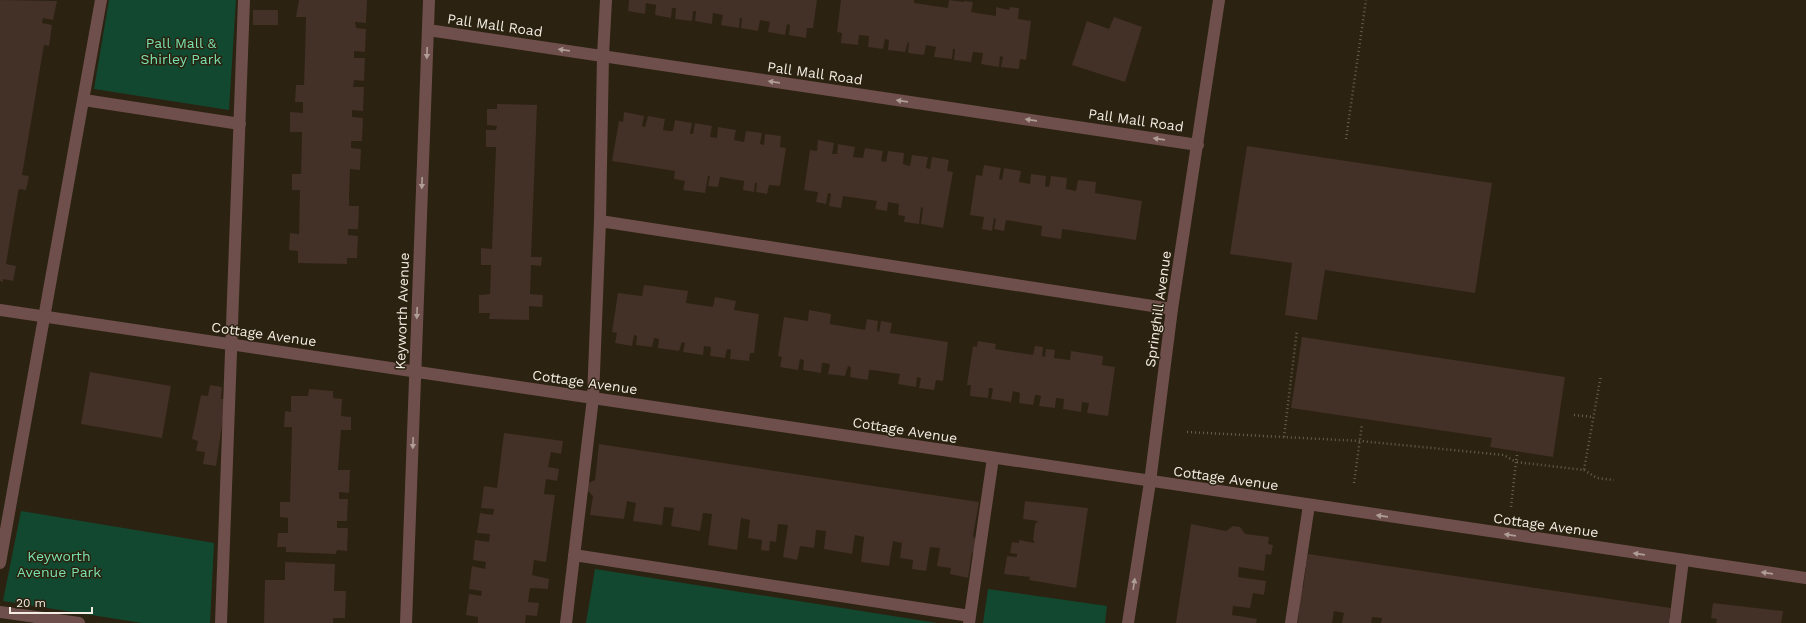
<svg xmlns="http://www.w3.org/2000/svg" width="1806" height="623" font-family="'Work Sans',sans-serif">
<style>
.green{fill:#134830}
.building{fill:#433027}
.lines{fill:none;stroke-linecap:round;stroke-linejoin:round}
.path{stroke:#696052;stroke-width:2.5;stroke-dasharray:1 3;stroke-linecap:butt}
.lane{stroke:#6e4f4b;stroke-width:12}
.street{stroke:#6e4f4b;stroke-width:12}
.oneway{fill:#b09e96}
.labels{text-anchor:middle;stroke-width:3;stroke-linejoin:round;paint-order:stroke}
.street-label{font-size:14px;fill:#f3ece2;stroke:#2b2211}
.park-label{font-size:14px;fill:#79e2ad;stroke:#2b2211}
</style>
<rect width="100%" height="100%" fill="#2b2211"/>
<path class="green" d="M109,0H236L229,110L94,89Z
M21,511L214,543L210,623H142L3,601Z
M595,569L937,623H586Z
M988,589L1107,606L1105,623H983Z"/>
<path class="building" d="M0,0L57,1L53,20L43,18L42,23L52,25L49,46L44,45L22,175L29,176L26,190L19,189L18,192L6,264L16,266L13,281L3,279V282L0,281Z
M299,0H367L366,23L355,22L356,28L366,29L365,52L354,51V58H365L364,81L354,80L353,87H364L363,111L352,110V117L363,118L362,141H351V148L361,149L360,170L350,169L349,199V206H359L358,229H348V235L358,236L357,258H347V264L298,263V251L289,250L290,233L299,234L300,190H292V174H301L302,132H290V112L303,113V102H295L296,85H304L305,57L306,17H296Z
M629,0H817L813,28H807L806,38L789,35L790,25L787,24L785,35L768,32L770,22L760,20L758,31L741,28L742,18H740L739,28L721,25L723,15L713,13L712,24L695,21L696,11H693L692,21L675,19L676,8H672L671,18L655,15L656,5L646,3L645,14L628,11Z
M841,0H914V3L948,8L949,0L963,2L964,1L973,2L971,12L996,16V7L1009,10L1010,7L1019,8L1018,19L1031,21L1026,60L1020,59L1019,69L1001,67L1003,57L1000,56L999,67L981,64L983,53L973,52L971,62L954,60L955,49H953L952,59L934,57L936,47L926,45L924,55L908,53L909,42H908L905,52L888,50L889,40L885,39L883,49L868,47L869,36L859,35L858,45L841,43L842,33L837,32Z
M253,10H278V25H253Z
M1114,17L1142,27L1125,82L1072,65L1087,21L1109,29Z
M497,104L537,105L531,257H542L541,266L531,265L530,294L543,295L542,307L529,306V320L489,319L490,313H479V295L490,294L491,265H481V248L492,249L493,223L496,147H486V130H496L497,126L487,125V109H497Z
M624,112L644,116L642,126L645,127L648,116L665,119L663,130L669,131H673L675,120L692,123L690,134H693L695,123L712,126L710,137L717,138L718,127L736,130L734,140L744,142L746,131L762,133L760,144L764,145L765,134L781,136L780,147L786,148L780,186L769,185L767,194L756,192L757,183H755L754,192L743,190L744,181L720,177L718,187L708,186L710,176H708L705,193L683,190L685,181L674,179L675,171L612,161L619,121L623,122Z
M818,140L834,143L832,154H837L838,144L855,147L853,157L863,158L865,148L883,151L881,161L886,162L888,151L904,153L903,164L910,166L912,155L928,157L926,168L930,169L932,157L949,160L947,171L953,172L943,228L921,224L923,208L921,207L919,224L904,222L905,216L898,215L899,204L888,202L887,211L875,209L877,201L843,196L841,208L829,206L831,194L828,193L826,204L816,202L818,192L804,190L810,150L817,151Z
M1247,146L1492,183L1475,293L1325,270L1317,320L1285,315L1292,263L1230,254Z
M984,165L1001,168L999,179L1002,180L1004,168L1021,171L1019,182L1030,184L1031,174L1046,176L1045,186L1049,187L1051,176L1067,178L1066,189L1076,191L1078,180L1096,182L1095,193L1142,201L1136,240L1062,229L1061,239L1041,236L1042,226L1006,220L1004,231L994,229L996,219L994,218L992,231L982,229L984,217L970,215L976,175L982,176Z
M644,285L688,291L686,303L713,307L715,297L736,301L734,310L759,314L754,353H750L749,361L730,359L731,350L729,349H727L725,358L710,356L711,347L704,346L703,355L683,352L685,343L682,342L679,351L658,348L659,339L654,338L652,347L636,345L637,336L634,335L632,346L615,343L617,333L612,332L618,293L642,296Z
M809,310L831,314L830,324L865,330L867,319L878,321L877,331L879,332L881,321L892,323L890,333L948,342L943,381L936,380L934,390L919,388L921,378L917,377L916,387L898,384L900,374L872,370H869L868,380L850,377L851,367L848,366L845,376L828,374L830,364L824,363H822L821,373L803,370L804,360L800,359L798,370L780,367L782,357L778,356L784,317L808,321Z
M1302,337L1565,377L1553,457L1490,447L1492,438L1291,408Z
M978,341L996,344L995,349L1033,355L1035,346L1043,347L1042,356L1045,357L1046,349L1055,350L1054,358L1070,360L1071,351L1103,356L1102,365L1115,367L1108,416L1087,413L1089,403L1082,402L1081,412L1063,409L1064,399L1056,398L1055,408L1039,406L1041,396L1037,395H1035L1033,405L1019,403L1020,393L1013,391L1011,402L991,399L993,389L991,388H989L988,398L970,396L971,385H967L973,346L977,347Z
M90,372L171,386L162,438L81,424Z
M210,385L222,387L221,399H226L216,466L203,464L205,452L196,451L198,441L192,439L201,395L208,396Z
M309,389L333,391V398L342,399L341,416L351,417V430H341L338,470H350L349,493L339,492V499H348L347,521H337V528H348L347,551L337,550L336,554L286,552V547H277L278,533H288V518L280,517V502H290L292,427H284L285,411L291,412V396H308Z
M504,433L563,441L561,454L551,452L548,467L559,469L557,481L546,479L544,494L555,495L546,562L534,560L532,575L549,579L548,589L530,588L528,602L539,603L537,616L526,615L525,623H478V617L466,615L469,594L481,596L482,591L469,589L472,566L485,569L486,562L473,560L475,540L489,542L490,534L477,533L480,513L493,515L494,509L481,508L484,486L497,488Z
M599,444L979,502L973,536L976,540V549L972,553L968,578L950,574L951,568L937,566L940,548L930,547L926,571L912,569L913,560L900,558L902,543L893,541L889,566L861,562L864,537L855,535L852,554L824,549L826,531L816,530L814,548L800,546L797,560L783,557L788,525L778,524L776,542L770,541L769,551L761,550L762,540L748,538L750,520L741,518L737,550L708,545L712,514L703,513L700,531L671,526L674,508L664,507L662,525L633,521L636,503L627,501L624,519L590,515L593,496L588,491V483L595,480Z
M1025,501L1088,508L1076,588L1029,580L1030,577L1004,574L1007,556L1017,557V554L1010,553L1012,542L1019,543V540L1035,543L1033,540L1035,524L1038,521L1023,519Z
M1191,524L1226,531L1233,526L1240,527L1245,534L1269,537L1268,544L1273,545L1271,555L1266,554L1264,571L1239,567L1238,577L1266,581L1264,595L1253,593L1250,608L1233,606L1232,615L1257,619L1256,623H1176Z
M1308,554L1671,608L1669,618H1672L1671,622L1669,623H1381L1382,618L1372,617L1371,623H1342L1344,613L1334,611L1332,623H1298L1301,589L1303,588L1306,567H1304V563L1306,564Z
M285,562L335,564L334,591H346L345,618H333V623H264L265,580H285Z
M1713,603L1783,611L1781,623H1716L1717,619L1711,618Z"/>
<g class="lines">
<path class="path" d="M1346,139L1366,0
M1574,415L1593,417
M1187,432L1360,441L1504,455L1516,462L1511,507
M1284,437L1297,330
M1517,455L1516,462L1584,470L1601,375
M1584,470L1597,478L1614,480
M1354,483L1362,424"/>
<path class="lane" d="M84,100L240,124
M600,221L1172,309
M574,555L970,616
M0,563L101,0
M0,612L79,623
M221,623L244,0
M566,623L593,398L600,221L603,56L606,0
M969,623L993,458
M1291,623L1309,505
M1675,623L1683,560"/>
<path class="street" d="M428,30L1198,145
M0,310L1806,578
M406,623L429,0
M1128,623L1150,482L1172,309L1219,0"/>
</g>
<defs><path id="oneway-solid" d="M-6-.8H1V-3.2L6.5 0L1 3.2V.8H-6Z"/></defs>
<g class="oneway">
<use href="#oneway-solid" transform="translate(564 50) rotate(-172)"/>
<use href="#oneway-solid" transform="translate(427 53) rotate(92)"/>
<use href="#oneway-solid" transform="translate(774 82) rotate(-172)"/>
<use href="#oneway-solid" transform="translate(902 101) rotate(-172)"/>
<use href="#oneway-solid" transform="translate(1031 120) rotate(-172)"/>
<use href="#oneway-solid" transform="translate(1159 139) rotate(-172)"/>
<use href="#oneway-solid" transform="translate(422 183) rotate(92)"/>
<use href="#oneway-solid" transform="translate(417 313) rotate(92)"/>
<use href="#oneway-solid" transform="translate(413 443) rotate(92)"/>
<use href="#oneway-solid" transform="translate(1382 516) rotate(-172)"/>
<use href="#oneway-solid" transform="translate(1510 535) rotate(-172)"/>
<use href="#oneway-solid" transform="translate(1639 554) rotate(-172)"/>
<use href="#oneway-solid" transform="translate(1767 573) rotate(-172)"/>
<use href="#oneway-solid" transform="translate(1134 584) rotate(-81)"/>
</g>
<g class="labels">
<g class="street-label">
<text transform="translate(495 25) rotate(8)" y="5">Pall Mall Road</text>
<text transform="translate(815 73) rotate(8)" y="5">Pall Mall Road</text>
<text transform="translate(1136 120) rotate(8)" y="5">Pall Mall Road</text>
<text transform="translate(1158 309) rotate(-82)" y="5">Springhill Avenue</text>
<text transform="translate(402 311) rotate(-88)" y="5">Keyworth Avenue</text>
<text transform="translate(264 334) rotate(8)" y="5">Cottage Avenue</text>
<text transform="translate(585 382) rotate(8)" y="5">Cottage Avenue</text>
<text transform="translate(905 430) rotate(9)" y="5">Cottage Avenue</text>
<text transform="translate(1226 478) rotate(8)" y="5">Cottage Avenue</text>
<text transform="translate(1546 525) rotate(8)" y="5">Cottage Avenue</text>
</g>
<g class="park-label">
<text x="181" y="48">Pall Mall &amp;<tspan x="181" dy="16">Shirley Park</tspan></text>
<text x="59" y="561">Keyworth<tspan x="59" dy="16">Avenue Park</tspan></text>
</g>
</g>
<path d="M10 607v6h82v-6" fill="none" stroke="#f3ece2" stroke-width="2"/>
<text x="16" y="607" font-size="12" fill="#f3ece2" stroke="#2b2211" stroke-width="3" paint-order="stroke">20 m</text>
</svg>
